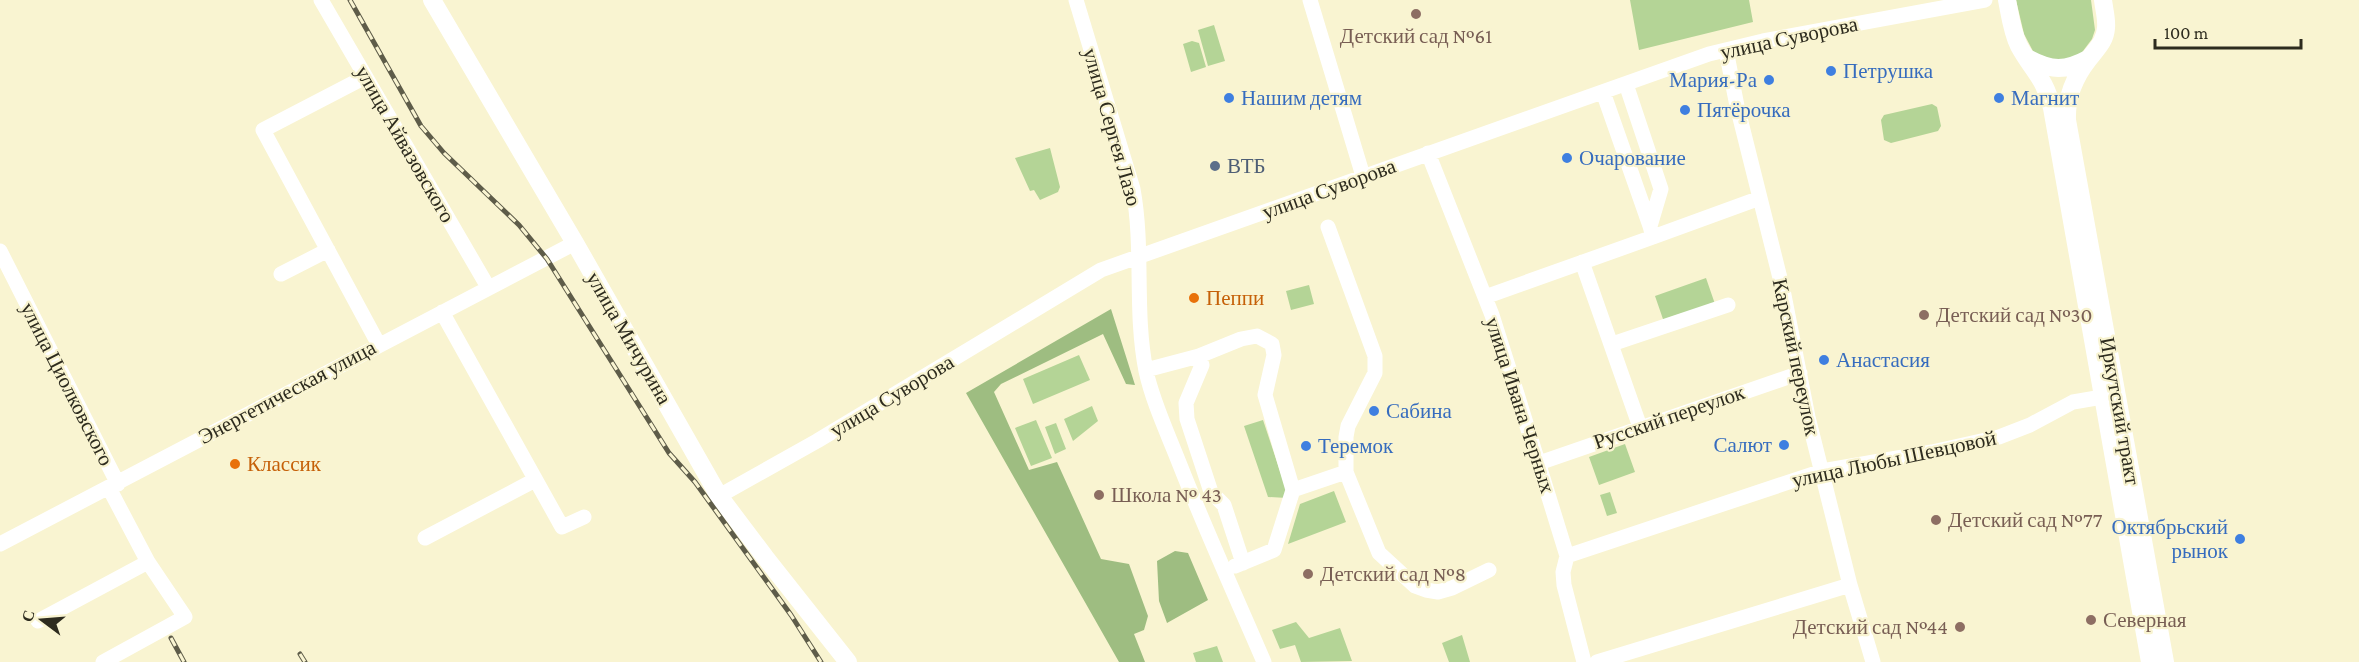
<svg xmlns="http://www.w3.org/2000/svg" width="2359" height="662" font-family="'Crimson Pro',serif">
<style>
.green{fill:#b4d496}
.forest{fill:#9ebd81}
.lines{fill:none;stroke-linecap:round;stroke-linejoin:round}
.minor{stroke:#fff;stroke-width:15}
.major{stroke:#fff;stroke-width:18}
.rail-casing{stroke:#5e5c49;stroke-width:5}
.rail{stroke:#f9f4d1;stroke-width:3;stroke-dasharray:9;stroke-linecap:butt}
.education-dot{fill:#8d6e63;stroke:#f9f4d1;stroke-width:2}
.shop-dot{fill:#3f7fe0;stroke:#f9f4d1;stroke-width:2}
.service-dot{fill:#5c6f8a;stroke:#f9f4d1;stroke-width:2}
.food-dot{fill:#e8710a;stroke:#f9f4d1;stroke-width:2}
.labels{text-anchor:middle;stroke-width:4.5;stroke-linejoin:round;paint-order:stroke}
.education-label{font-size:21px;fill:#785e54;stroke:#f9f4d1;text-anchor:start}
.street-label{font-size:21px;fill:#2d2b1e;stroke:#f9f4d1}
.shop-label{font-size:21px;fill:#366cbe;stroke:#f9f4d1;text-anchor:start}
.service-label{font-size:21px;fill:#4e5e75;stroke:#f9f4d1;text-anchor:start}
.food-label{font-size:21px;fill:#c56008;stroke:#f9f4d1;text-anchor:start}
</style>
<rect width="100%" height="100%" fill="#f9f4d1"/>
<path class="green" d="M1630,0H1749L1753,22L1639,50Z
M2016,0H2091L2095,30L2092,39L2080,55L2060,62L2034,53L2024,34Z
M1214,25L1225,61L1208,66L1198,30Z
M1192,41L1199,43L1206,67L1191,72L1183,44Z
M1932,104L1937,107L1941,126L1938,131L1891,143L1884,140L1881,120L1884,115Z
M1050,148L1060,187L1058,192L1040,200L1034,190L1030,191L1015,158Z
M1706,278L1715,304L1664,322L1655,296Z
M1309,285L1314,304L1291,310L1286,291Z
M1079,355L1090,380L1033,404L1023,379Z
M1092,406L1098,421L1073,441L1064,419Z
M1036,420L1052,458L1031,466L1015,428Z
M1263,420L1287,492V498L1268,497L1244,426Z
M1056,423L1066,449L1055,454L1045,427Z
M1625,444L1635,472L1599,485L1589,457Z
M1334,491L1346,522L1288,544L1300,504Z
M1610,492L1617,513L1607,516L1600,495Z
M1296,622L1309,638L1340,628L1352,661L1301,662L1295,645L1280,649L1272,630Z
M1462,635L1470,662H1449L1442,643Z
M1217,646L1223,662H1196L1193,653Z"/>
<path class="forest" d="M1111,309L1135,385L1126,384L1103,334L1001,384L994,392L1029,470L1057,462L1101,559L1129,564L1148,616L1144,630L1134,634L1145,662H1119L966,393Z
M1175,551L1188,553L1208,600L1167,623L1159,601L1157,561Z"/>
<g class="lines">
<path class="minor" d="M321,0L488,287
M1076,0L1133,189C1144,249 1134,311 1146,371C1153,403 1168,434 1180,465C1206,531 1236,597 1264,662
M1310,0L1363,176
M1726,50L1737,106L1783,290L1808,417L1850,585L1873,662
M365,77L263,130L379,345
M1603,92L1650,226
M1428,153L1492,315L1518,397L1567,556L1563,572L1564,585L1584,662
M1328,227L1375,356V373L1348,426L1346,437V472L1379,553L1415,586L1426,590L1438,592L1452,588L1489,570
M1653,237L1760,198
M0,251L118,484
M1582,262L1640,427
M281,274L328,250
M1485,297L1653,237L1650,226L1661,189L1626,84
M442,312L562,527L584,517
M1612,344L1728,305
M1199,356L1241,339L1257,336L1272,344L1274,355L1265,395L1293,490
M1146,370L1199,356L1202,365L1186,403L1187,419L1211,492L1224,505L1243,563
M1539,463L1800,373
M719,496L817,441L1101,270L1709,54L1763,41L1985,0
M425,538L535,480
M0,544L575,243
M1567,556L1822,471L1932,452L1999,437L2030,425L2073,402L2114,395
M1235,566L1274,550L1293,490L1346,472
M38,621L148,562L109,488
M103,662L185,617L148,562
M1597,662L1850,585"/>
<path class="major" d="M432,0L575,243L719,496L765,557L848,662
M2007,0C2010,15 2012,32 2019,46C2032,70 2045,78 2052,108L2150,662
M2103,0C2104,9 2107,19 2106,28C2105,42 2096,49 2088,60C2074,78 2066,97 2067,120L2165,662
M2029,59C2051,71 2066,71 2088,59"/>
<defs>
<path id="rail" d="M350,0L421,126L444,153L519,225L547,259L669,453L695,482L791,615L821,662
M171,638L184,662
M300,654L305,662"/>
</defs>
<use href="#rail" class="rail-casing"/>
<use href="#rail" class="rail"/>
</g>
<g class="education-dot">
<circle cx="1416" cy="14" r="6"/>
<circle cx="1924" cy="315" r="6"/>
<circle cx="1099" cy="495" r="6"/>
<circle cx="1936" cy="520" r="6"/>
<circle cx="1308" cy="574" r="6"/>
<circle cx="2091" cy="620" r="6"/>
<circle cx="1960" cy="627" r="6"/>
</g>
<g class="shop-dot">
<circle cx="1831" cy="71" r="6"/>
<circle cx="1769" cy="80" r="6"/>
<circle cx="1229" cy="98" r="6"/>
<circle cx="1999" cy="98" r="6"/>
<circle cx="1685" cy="110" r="6"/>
<circle cx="1567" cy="158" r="6"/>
<circle cx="1824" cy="360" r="6"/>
<circle cx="1374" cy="411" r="6"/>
<circle cx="1784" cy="445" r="6"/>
<circle cx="1306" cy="446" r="6"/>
<circle cx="2240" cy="539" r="6"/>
</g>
<circle class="service-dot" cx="1215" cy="166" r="6"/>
<g class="food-dot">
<circle cx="1194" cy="298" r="6"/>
<circle cx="235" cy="464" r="6"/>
</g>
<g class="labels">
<g class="education-label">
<text x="1416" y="43" text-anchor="middle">Детский сад №61</text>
<text x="1936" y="322">Детский сад №30</text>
<text x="1111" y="502">Школа № 43</text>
<text x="1948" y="527">Детский сад №77</text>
<text x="1320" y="581">Детский сад №8</text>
<text x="2103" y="627">Северная</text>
<text x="1948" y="634" text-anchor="end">Детский сад №44</text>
</g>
<g class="street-label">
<text transform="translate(1789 38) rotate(-12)" y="7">улица Суворова</text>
<text transform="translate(1112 127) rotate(74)" y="7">улица Сергея Лазо</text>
<text transform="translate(405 144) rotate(60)" y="7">улица Айвазовского</text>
<text transform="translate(1329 189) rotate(-20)" y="7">улица Суворова</text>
<text transform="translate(629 338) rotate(60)" y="7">улица Мичурина</text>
<text transform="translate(1796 357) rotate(78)" y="7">Карский переулок</text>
<text transform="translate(67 384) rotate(63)" y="7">улица Циолковского</text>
<text transform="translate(287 392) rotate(-28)" y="7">Энергетическая улица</text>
<text transform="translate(892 396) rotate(-31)" y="7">улица Суворова</text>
<text transform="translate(1520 405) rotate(72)" y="7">улица Ивана Черных</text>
<text transform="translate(2120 411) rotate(80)" y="7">Иркутский тракт</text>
<text transform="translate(1669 417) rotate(-19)" y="7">Русский переулок</text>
<text transform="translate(1894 459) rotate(-12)" y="7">улица Любы Шевцовой</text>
</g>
<g class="shop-label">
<text x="1843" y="78">Петрушка</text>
<text x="1757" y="87" text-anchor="end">Мария-Ра</text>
<text x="1241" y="105">Нашим детям</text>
<text x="2011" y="105">Магнит</text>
<text x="1697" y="117">Пятёрочка</text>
<text x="1579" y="165">Очарование</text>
<text x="1836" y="367">Анастасия</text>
<text x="1386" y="418">Сабина</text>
<text x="1772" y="452" text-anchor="end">Салют</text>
<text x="1318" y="453">Теремок</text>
<text x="2228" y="534" text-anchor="end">Октябрьский<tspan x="2228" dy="24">рынок</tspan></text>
</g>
<g class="service-label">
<text x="1227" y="173">ВТБ</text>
</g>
<g class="food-label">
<text x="1206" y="305">Пеппи</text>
<text x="247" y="471">Классик</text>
</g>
</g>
<g transform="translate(42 620) rotate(286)" stroke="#f9f4d1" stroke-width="4.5" paint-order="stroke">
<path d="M0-4.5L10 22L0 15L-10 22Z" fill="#2d2b1e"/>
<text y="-9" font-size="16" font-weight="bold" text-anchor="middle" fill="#2d2b1e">С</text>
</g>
<path d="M2155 39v9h146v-9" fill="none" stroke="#2d2b1e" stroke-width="3"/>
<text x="2164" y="39" font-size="18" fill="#2d2b1e" stroke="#f9f4d1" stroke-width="4.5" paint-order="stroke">100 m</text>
</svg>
